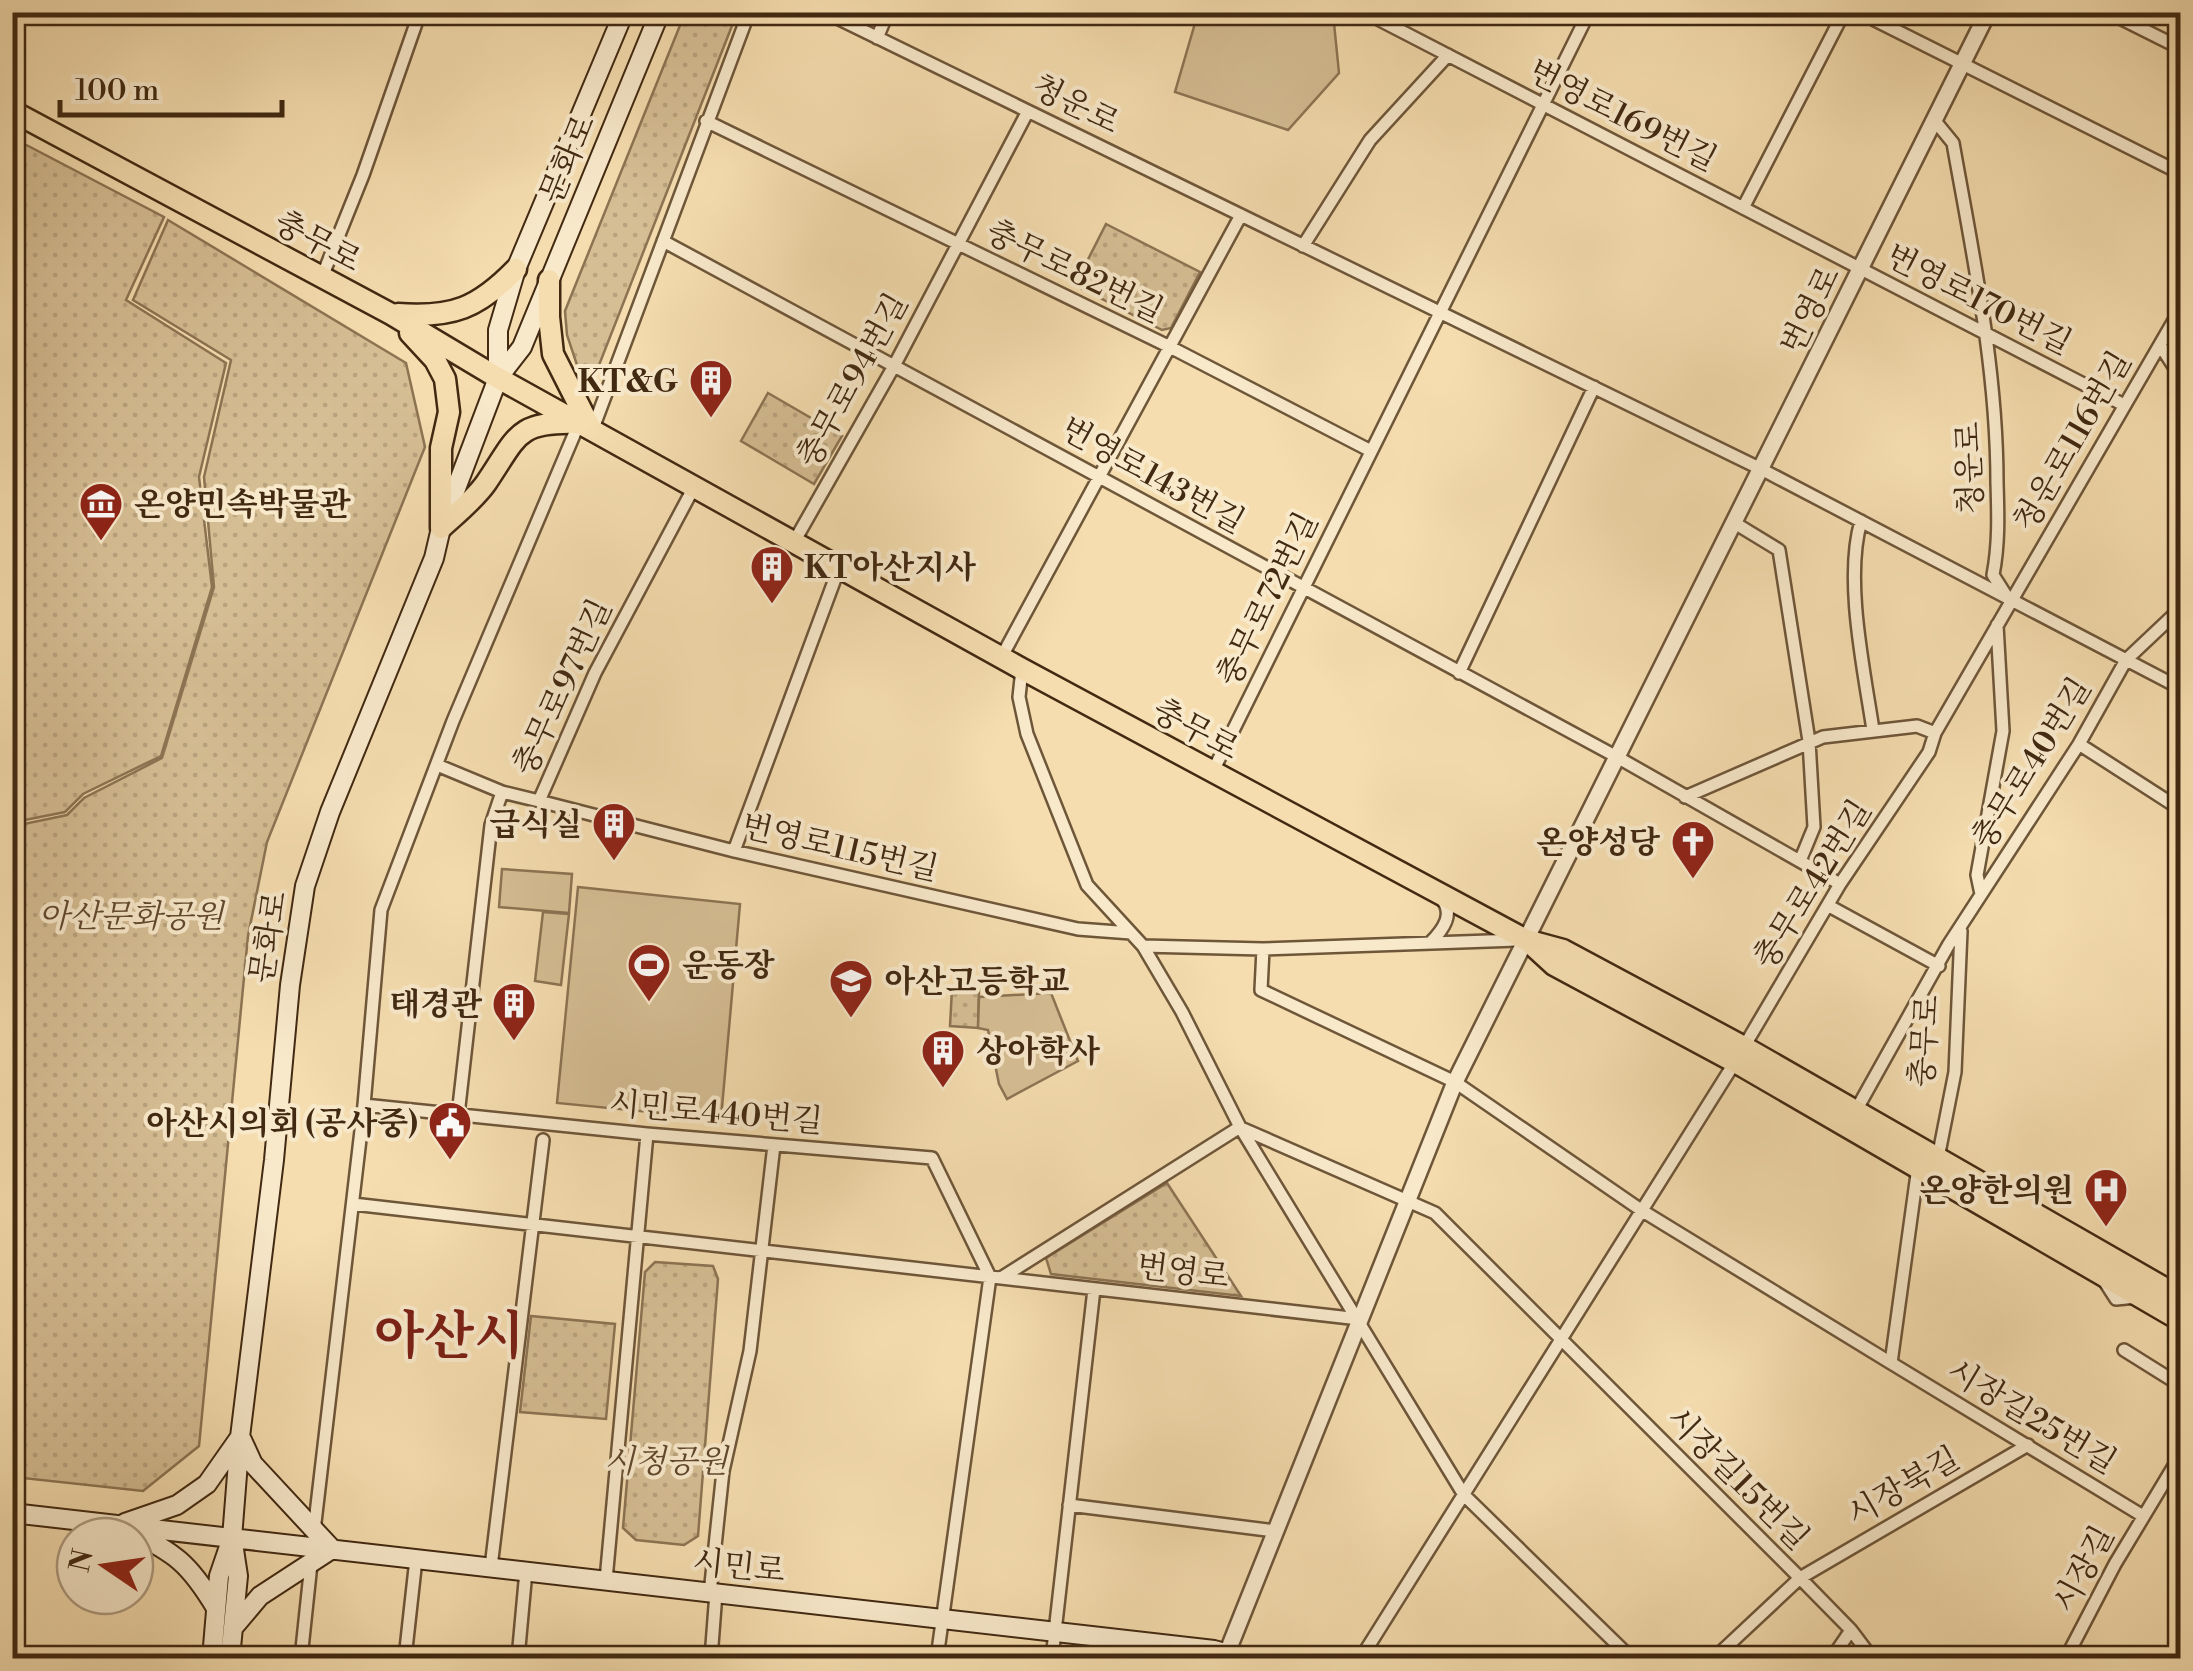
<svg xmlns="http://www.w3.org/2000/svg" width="2193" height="1671" font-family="'Libre Bodoni','Noto Serif KR',serif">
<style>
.grass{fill:url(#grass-dots);stroke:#8c7453;stroke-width:2.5}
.pitch{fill:#d6be94;stroke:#8c7453;stroke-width:2.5}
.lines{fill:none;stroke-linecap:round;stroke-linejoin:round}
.minor-casing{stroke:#6e5639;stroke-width:16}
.tertiary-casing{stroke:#6e5639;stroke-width:20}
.secondary-casing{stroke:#412912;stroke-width:22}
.primary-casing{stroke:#412912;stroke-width:25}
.minor{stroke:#f8e9cb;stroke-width:11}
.tertiary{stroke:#f8e9cb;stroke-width:15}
.secondary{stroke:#f8e9cb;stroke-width:18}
.primary{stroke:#f5ddaf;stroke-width:20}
.labels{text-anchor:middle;stroke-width:8;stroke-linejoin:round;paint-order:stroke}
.street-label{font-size:32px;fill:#412912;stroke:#f8e9cb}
.poi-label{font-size:32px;font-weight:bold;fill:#412912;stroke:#f8e9cb;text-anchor:end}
.park-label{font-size:32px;font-style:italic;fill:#5f472c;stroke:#f8e9cb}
.town-label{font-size:52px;font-weight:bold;fill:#7a1f14;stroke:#f8e9cb}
</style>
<defs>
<pattern id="grass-dots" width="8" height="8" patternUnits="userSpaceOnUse" patternTransform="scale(2.5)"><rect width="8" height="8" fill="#d6be94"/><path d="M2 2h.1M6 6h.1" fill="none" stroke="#b9a37f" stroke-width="1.8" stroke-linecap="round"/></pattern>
</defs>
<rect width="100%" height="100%" fill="#f5ddaf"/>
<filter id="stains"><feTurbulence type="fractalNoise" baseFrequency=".002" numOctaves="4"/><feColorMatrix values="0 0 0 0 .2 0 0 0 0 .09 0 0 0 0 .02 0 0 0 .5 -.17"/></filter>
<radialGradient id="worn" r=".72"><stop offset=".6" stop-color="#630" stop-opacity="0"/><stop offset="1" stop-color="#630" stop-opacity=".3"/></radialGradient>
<path class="grass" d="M685,13H737L592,383L581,377L567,335L565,311Z
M13,138L164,217L126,300L226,363L199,477L212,587L161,756L83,794L65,812L25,820L12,817Z
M168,220L406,363L425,447L267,842L248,936L199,1446L143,1491L13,1477L12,821L24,824L67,815L84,798L162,758L214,587L204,477L231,360L133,300Z
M1106,224L1200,272L1171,328L1162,330L1075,285Z
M768,393L842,436L814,484L741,441Z
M952,989L979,990L978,1028L950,1026Z
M1167,1183L1241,1296L1051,1274L1046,1258Z
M655,1262L713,1266L718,1279L698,1536L684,1545L636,1540L623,1528L645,1272Z
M531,1316L615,1324L606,1419L520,1412Z"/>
<path class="pitch" d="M1198,13H1333L1339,73L1288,130L1175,92Z
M502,869L572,874L569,913L499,907Z
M578,887L740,904L721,1119L557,1103Z
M543,912L569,914L561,985L535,981Z
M1051,993L1078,1061L1007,1099L999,1084L988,1030L978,1028L979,997Z"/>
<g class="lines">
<defs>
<path id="minor" d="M825,12L1761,469L2180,688
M1376,12V18L2124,405
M1859,12L2180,173
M2108,12L2180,48
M877,38L888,12
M706,121L1170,347L1371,451
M1935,121L1953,143C1973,256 1997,368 1997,483C1998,514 1999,544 1993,575L2007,597
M1743,208L1844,12
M663,241L1617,757L1840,884
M1303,246L1370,140L1448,55
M322,277L363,175L420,12
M2160,345L2180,376
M592,431L749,12
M1861,521C1844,579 1864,670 1873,730
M1733,522L1779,550L1809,741L1814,827L1800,861
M794,542L894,366L1028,111
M1001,658L1241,215
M1022,669L1019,697L1027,734L1087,885L1143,946L1182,1012L1240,1127L1464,1495L1631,1658
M1459,673L1594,387
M2079,744L2180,809
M437,765L502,792
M1213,771L1589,12
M1685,797L1823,737L1917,726L1935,733
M539,801L734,851L1078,929L1131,933
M734,851L839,568
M1981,894L1977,875L2003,731L1997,625
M1829,906L1939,966
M1430,943C1443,930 1456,913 1440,897
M1143,946L1263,949L1517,940
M1263,949L1261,990L1455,1082L1641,1210L1891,1363L1918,1167
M364,1105L647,1134L932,1158L990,1277L937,1658
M1854,1114L1949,944L2079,744L2126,660L2180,609
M458,1115L491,825L502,792L539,801L595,673L694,487
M1241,1128L1435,1213L1800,1578L1851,1630L1872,1658
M1938,1158L1955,1072L1961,931
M353,1204L1359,1319
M1001,1278L1240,1127
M2105,1282L2116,1299L2137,1297
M2124,1350L2180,1385
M1891,1363L2143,1516
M1069,1505L1275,1531
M314,1531L364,1105L381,910L453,721L579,423
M491,1567L543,1140
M606,1580L647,1134
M710,1593L723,1471L750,1351L774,1145
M301,1658L311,1564
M405,1658L416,1559
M518,1658L526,1571
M711,1658L716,1593
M1052,1658L1094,1289
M1361,1658L1735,1062L1840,884L1929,752L1935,733L2180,310
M1720,1658L1722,1651L1800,1578L2028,1445
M1832,1658L1851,1630
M2066,1658L2115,1564L2180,1456"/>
<path id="tertiary" d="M1225,1658L1455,1082L1988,12"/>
<path id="secondary" d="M498,378V330L516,269L624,12
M12,1513L1214,1650L1243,1658
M125,1523L177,1505L207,1484L240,1437
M129,1530C176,1554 189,1563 216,1608
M233,1628L260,1596L332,1549L253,1464L242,1440
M212,1658L219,1576L232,1538L240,1437L274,1160L290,985L305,886L330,812L434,558L441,528L498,378L522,347L660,12
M230,1658L238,1576L233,1543"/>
<path id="primary" d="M12,111L391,314L498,378L1022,669L1526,940L1563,950L1744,1047L2180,1297
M549,280V317L553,354L591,429
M398,314C453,318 478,308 516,269
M410,333L435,360L445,379L449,412L441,448V528
M441,528C456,514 474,500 486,483C517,438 515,421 577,423
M1530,943L1554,965L1744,1067L2180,1320"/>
</defs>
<use href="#minor" class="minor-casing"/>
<use href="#tertiary" class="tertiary-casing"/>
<use href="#secondary" class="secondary-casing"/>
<use href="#primary" class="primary-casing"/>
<use href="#minor" class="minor"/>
<use href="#tertiary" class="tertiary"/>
<use href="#secondary" class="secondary"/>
<use href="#primary" class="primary"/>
</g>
<defs>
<symbol id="building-pin" viewBox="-11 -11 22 30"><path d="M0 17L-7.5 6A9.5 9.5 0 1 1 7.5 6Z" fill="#8f2418" stroke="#f8e9cb"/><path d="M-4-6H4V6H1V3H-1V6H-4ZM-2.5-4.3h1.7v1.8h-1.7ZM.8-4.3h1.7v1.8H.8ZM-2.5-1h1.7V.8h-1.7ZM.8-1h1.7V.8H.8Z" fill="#fff"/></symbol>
<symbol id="museum-pin" viewBox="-11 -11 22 30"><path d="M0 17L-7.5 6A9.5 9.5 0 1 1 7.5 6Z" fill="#8f2418" stroke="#f8e9cb"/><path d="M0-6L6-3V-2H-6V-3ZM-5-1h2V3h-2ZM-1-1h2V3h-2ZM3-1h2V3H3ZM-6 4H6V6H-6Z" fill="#fff"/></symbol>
<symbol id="church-pin" viewBox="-11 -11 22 30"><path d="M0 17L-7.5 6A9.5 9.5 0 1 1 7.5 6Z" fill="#8f2418" stroke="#f8e9cb"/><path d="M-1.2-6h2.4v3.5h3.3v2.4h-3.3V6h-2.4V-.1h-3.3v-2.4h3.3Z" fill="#fff"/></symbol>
<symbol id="stadium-pin" viewBox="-11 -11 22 30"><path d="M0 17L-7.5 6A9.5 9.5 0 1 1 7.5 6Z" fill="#8f2418" stroke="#f8e9cb"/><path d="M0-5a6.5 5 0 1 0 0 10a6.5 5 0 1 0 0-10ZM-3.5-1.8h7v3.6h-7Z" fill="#fff"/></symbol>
<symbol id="school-pin" viewBox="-11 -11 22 30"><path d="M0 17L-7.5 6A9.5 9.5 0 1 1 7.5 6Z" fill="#8f2418" stroke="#f8e9cb"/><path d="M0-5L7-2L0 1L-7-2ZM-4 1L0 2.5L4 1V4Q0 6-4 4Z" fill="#fff"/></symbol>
<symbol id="civic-pin" viewBox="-11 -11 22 30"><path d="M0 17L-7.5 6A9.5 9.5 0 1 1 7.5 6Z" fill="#8f2418" stroke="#f8e9cb"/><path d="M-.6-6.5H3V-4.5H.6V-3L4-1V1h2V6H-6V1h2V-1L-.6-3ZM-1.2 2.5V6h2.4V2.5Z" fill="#fff"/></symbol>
<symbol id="hospital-pin" viewBox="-11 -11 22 30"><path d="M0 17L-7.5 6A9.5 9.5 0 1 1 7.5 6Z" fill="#8f2418" stroke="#f8e9cb"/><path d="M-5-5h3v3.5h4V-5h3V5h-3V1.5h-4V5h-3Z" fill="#fff"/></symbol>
</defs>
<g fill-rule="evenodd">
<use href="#building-pin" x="686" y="356" width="50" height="68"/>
<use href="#museum-pin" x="76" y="479" width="50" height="68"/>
<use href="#building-pin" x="747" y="542" width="50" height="68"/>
<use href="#building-pin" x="589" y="799" width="50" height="68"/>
<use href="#church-pin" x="1668" y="817" width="50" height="68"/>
<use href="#stadium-pin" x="624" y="940" width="50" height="68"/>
<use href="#school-pin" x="826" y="956" width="50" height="68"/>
<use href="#building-pin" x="489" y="979" width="50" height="68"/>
<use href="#building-pin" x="918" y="1026" width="50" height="68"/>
<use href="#civic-pin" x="425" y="1098" width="50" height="68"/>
<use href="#hospital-pin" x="2081" y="1165" width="50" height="68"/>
</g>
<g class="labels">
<g class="street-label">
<text transform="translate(1076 104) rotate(26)" y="11">청운로</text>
<text transform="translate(1623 115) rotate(27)" y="11">번영로169번길</text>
<text transform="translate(567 159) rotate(-67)" y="11">문화로</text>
<text transform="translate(318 241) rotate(28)" y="11">충무로</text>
<text transform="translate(1075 271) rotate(26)" y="11">충무로82번길</text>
<text transform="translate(1979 299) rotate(27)" y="11">번영로170번길</text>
<text transform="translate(1810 310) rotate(-64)" y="11">번영로</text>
<text transform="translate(852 380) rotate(-61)" y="11">충무로94번길</text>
<text transform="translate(2072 441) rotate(-60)" y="11">청운로116번길</text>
<text transform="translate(1969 468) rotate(-92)" y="11">청운로</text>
<text transform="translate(1153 475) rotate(29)" y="11">번영로143번길</text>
<text transform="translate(1267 599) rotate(-64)" y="11">충무로72번길</text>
<text transform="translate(562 687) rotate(-65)" y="11">충무로97번길</text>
<text transform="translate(1196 729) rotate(28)" y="11">충무로</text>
<text transform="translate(2031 763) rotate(-58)" y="11">충무로40번길</text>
<text transform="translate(840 847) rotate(13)" y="11">번영로115번길</text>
<text transform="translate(1812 884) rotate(-58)" y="11">충무로42번길</text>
<text transform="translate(268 937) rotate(-81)" y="11">문화로</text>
<text transform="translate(1924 1041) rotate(-86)" y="11">충무로</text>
<text transform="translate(716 1112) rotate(5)" y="11">시민로440번길</text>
<text transform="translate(1183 1271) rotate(7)" y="11">번영로</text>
<text transform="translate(2032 1416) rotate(31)" y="11">시장길25번길</text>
<text transform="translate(1738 1478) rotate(45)" y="11">시장길15번길</text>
<text transform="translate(1903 1486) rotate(-30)" y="11">시장북길</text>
<text transform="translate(739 1566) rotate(6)" y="11">시민로</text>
<text transform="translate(2083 1569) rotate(-62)" y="11">시장길</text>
</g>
<g class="poi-label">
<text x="678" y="392">KT&amp;G</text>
<text x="134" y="515" text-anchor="start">온양민속박물관</text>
<text x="804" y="578" text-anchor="start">KT아산지사</text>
<text x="582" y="835">급식실</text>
<text x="1660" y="853">온양성당</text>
<text x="682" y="976" text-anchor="start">운동장</text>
<text x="884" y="992" text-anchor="start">아산고등학교</text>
<text x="482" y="1015">태경관</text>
<text x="976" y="1062" text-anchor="start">상아학사</text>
<text x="418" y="1134">아산시의회 (공사중)</text>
<text x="2074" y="1201">온양한의원</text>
</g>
<g class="park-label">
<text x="131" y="927">아산문화공원</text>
<text x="666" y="1472">시청공원</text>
</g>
<g class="town-label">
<text x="449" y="1353">아산시</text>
</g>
</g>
<rect width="2193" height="1671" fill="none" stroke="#f5ddaf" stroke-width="50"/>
<rect x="15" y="15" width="2163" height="1641" fill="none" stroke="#412912" stroke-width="5"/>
<rect x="25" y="25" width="2143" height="1621" fill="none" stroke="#412912" stroke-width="2.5"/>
<g transform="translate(105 1566) rotate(283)"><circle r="48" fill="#f8e9cb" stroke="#af9c81" stroke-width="2.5"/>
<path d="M0-8L18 38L0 25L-18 38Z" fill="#8f2418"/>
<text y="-15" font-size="28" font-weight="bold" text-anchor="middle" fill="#412912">N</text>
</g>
<path d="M60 100v15h222v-15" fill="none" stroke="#412912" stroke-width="5"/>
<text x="75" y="100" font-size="30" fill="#412912" stroke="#f8e9cb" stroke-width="8" paint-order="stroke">100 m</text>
<rect width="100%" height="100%" filter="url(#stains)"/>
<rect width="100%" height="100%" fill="url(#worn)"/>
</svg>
